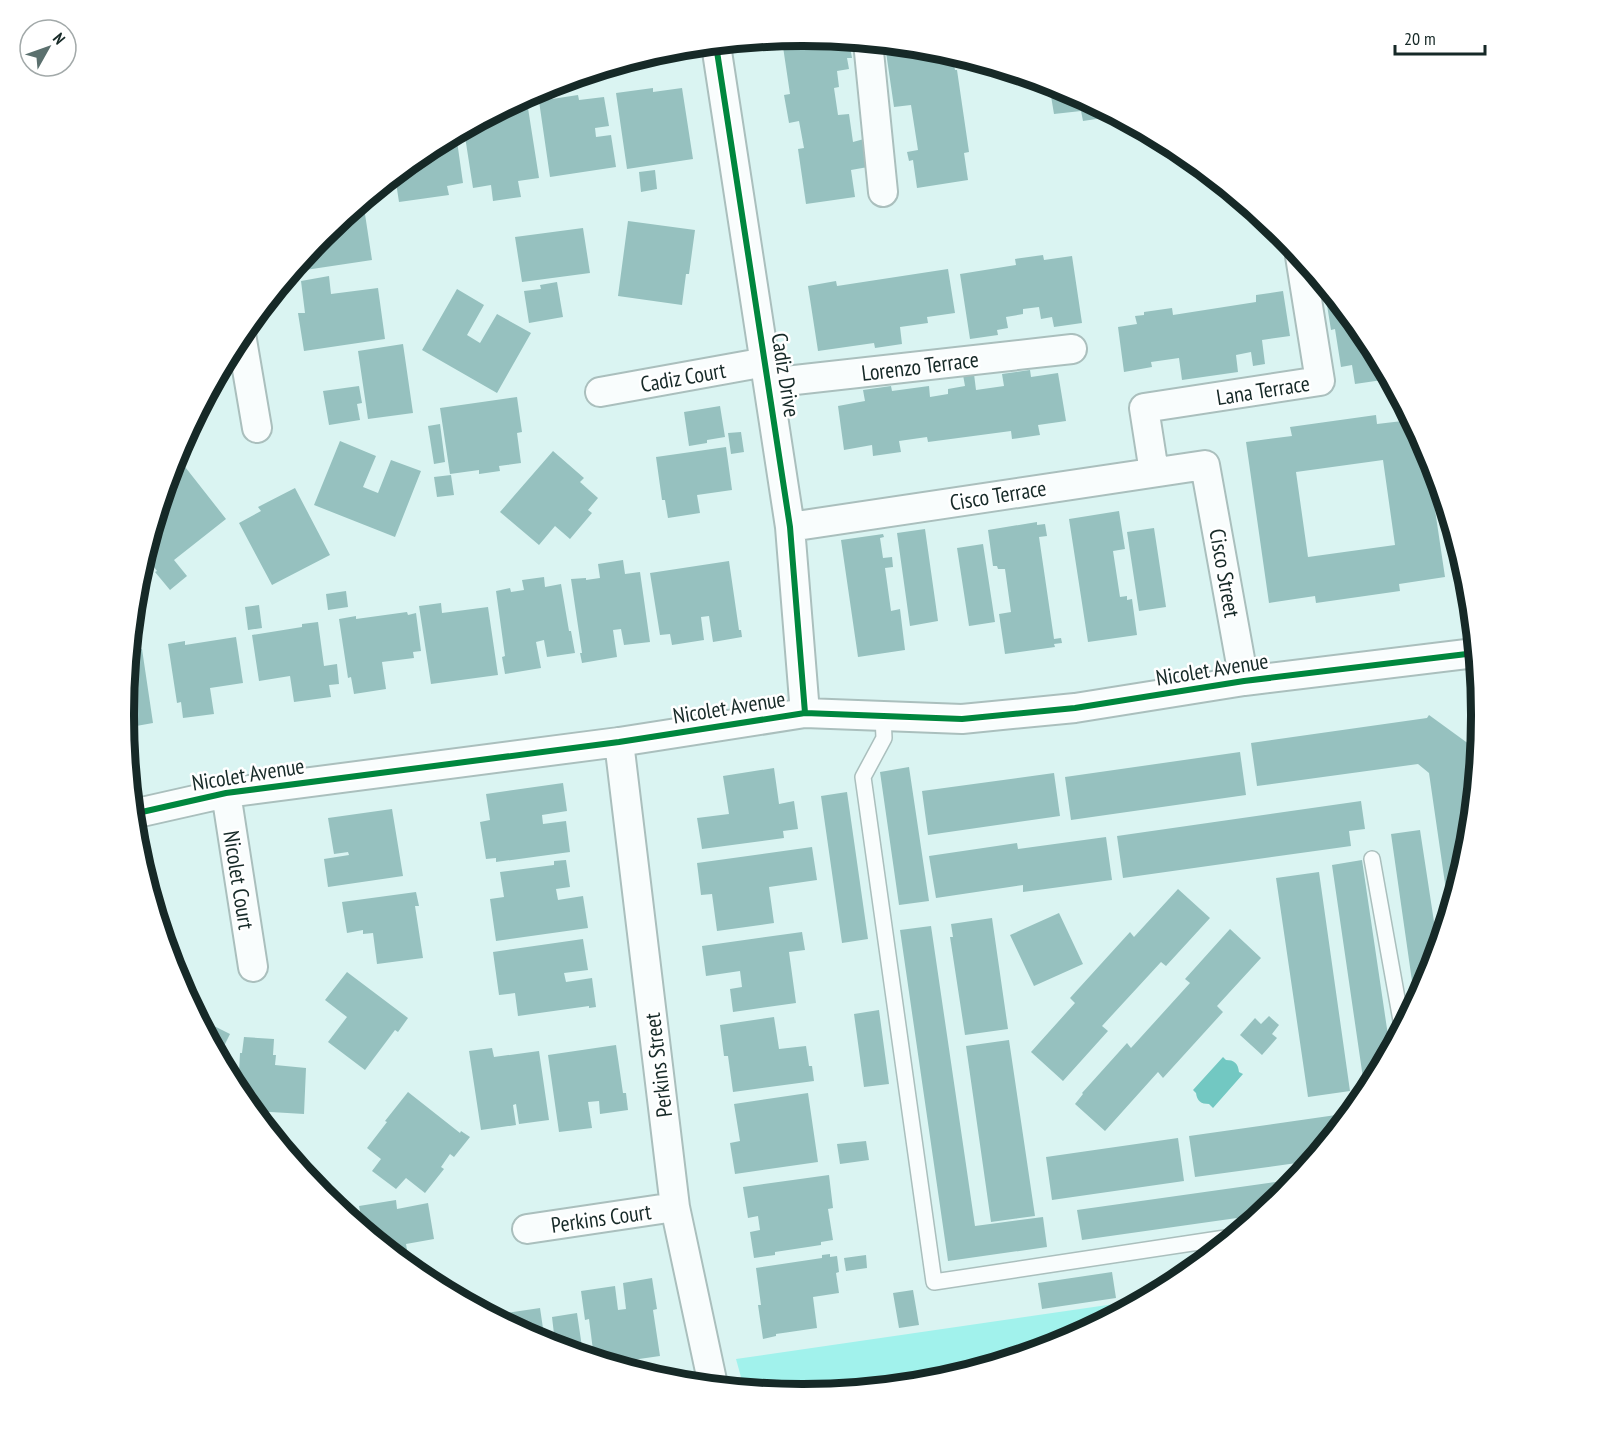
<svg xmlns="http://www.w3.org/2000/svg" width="1605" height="1430" font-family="'PT Sans Narrow',sans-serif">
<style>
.green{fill:#a1f2ec}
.water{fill:#72c8c2}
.building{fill:#96c1bf;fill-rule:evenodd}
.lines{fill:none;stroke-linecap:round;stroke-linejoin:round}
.lane-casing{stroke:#aabfbd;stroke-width:18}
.street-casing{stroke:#aabfbd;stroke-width:32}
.lane{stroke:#f9fdfd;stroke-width:15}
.street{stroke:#f9fdfd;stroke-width:28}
.cycleway-casing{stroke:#fff;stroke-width:10}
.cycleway{stroke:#00873e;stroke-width:6}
.labels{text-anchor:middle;stroke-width:5;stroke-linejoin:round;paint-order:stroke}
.street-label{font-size:22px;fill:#162927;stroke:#fff}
.rim{fill:none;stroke:#162927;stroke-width:8}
</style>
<rect width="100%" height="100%" fill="#daf4f2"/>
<path class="green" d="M1142,1300L1062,1342L935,1381L802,1394L744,1388L736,1359Z"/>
<path class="water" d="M1223,1057L1226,1060C1234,1060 1238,1063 1239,1072L1243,1074L1213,1108L1209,1104C1201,1104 1197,1101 1196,1093L1193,1090Z"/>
<path class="building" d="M805,36L849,41L852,58H847L849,69L837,71L839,87L834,88L838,115L849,114L853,142L864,139L868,167L851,170L855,197L806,204L798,149L804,148L799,121L789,123L784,95L790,94L782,40Z
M902,46L935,49L952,54L955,70H957L969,152L964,153L968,180L917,188L913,160L909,161L907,152L918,150L911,105L894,107L886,52L903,50Z
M1049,84L1063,88L1116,116L1083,121L1081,111L1054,114Z
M653,88V92L682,88L693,159L627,169L616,93Z
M578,95L579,100L604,97L609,126L595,128L596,137L611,135L616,167L550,177L539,101Z
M528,108L539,178L518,181L521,197L493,201L491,185L473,188L464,130L499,111V112Z
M456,134L463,183L447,186L449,195L399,202L395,176L426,150Z
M655,170L657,189L641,192L639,172Z
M363,201L372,260L292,272L323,235L327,231L336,230L335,224Z
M628,221L695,230L689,274H686L682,305L618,296Z
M583,228L590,273L522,282L515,237Z
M1043,255L1044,260L1072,256L1082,323L1054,327L1052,317L1041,319L1039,307L1023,309V314L1006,317L1008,328L997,330L998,335L970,339L960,274L1016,265L1015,259Z
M948,269L955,313L927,317L928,323L900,327L902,344L875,348L874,343L818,351L808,286L836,281L837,286Z
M329,276L331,294L378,288L385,339L304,351L298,313H305L301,281Z
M557,282L563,317L529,323L524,291L541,289L540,285Z
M1324,286L1367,338L1389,379L1355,384L1352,365L1341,367L1335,329L1331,330Z
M457,289L484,305L467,335L480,343L497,314L531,333L497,393L422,350Z
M1283,291L1290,336L1262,340L1265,364L1253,366L1251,352L1236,355L1238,372L1182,380L1179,358L1151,362L1152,367L1124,372L1118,327L1137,324L1135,316L1144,315V312L1172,308L1173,315L1256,302V295Z
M403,344L413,413L368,419L358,351Z
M1030,370L1031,377L1058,373L1066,421L1038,425L1040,435L1012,439L1011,431L928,442L927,437L899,441L901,452L873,456L872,445L844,450L838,406L865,401L863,390L891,386L892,391L929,386L930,397L948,394V389L965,386L963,375L974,374L976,390L1004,386L1002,374Z
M359,386L362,403L357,404L360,420L329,425L323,391Z
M517,397L522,432L517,433L521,463L499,466L500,471L479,474V470L450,474L440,408Z
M720,406L725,437L707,440V443L689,446L684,412Z
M1376,415L1377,424L1411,420L1426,449L1445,577L1399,584L1400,591L1316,603L1315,596L1269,603L1246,442L1292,436L1290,427ZM1383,460L1395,545L1308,557L1296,472Z
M440,424L445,462L434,464L428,426Z
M741,432L744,452L731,454L728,433Z
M340,441L376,456L363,487L378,493L391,460L421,471L395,537L314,505Z
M726,447L732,490L697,495L700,513L668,518L665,500H662L656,457Z
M553,451L584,478L580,482L598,498L588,510L592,513L570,539L555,526L539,545L500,512Z
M182,463L226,519L174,560L187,576L170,590L155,572L157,571L145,555L170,472Z
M451,475L454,495L437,497L434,477Z
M295,488L330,555L272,585L239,523L261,511L258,507Z
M1119,511L1125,549L1113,551L1120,597L1127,596V600L1132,599L1137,635L1088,642L1069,519Z
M1037,522V525L1045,524L1047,536L1039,537L1054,639L1061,638L1062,643L1054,644L1055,647L1005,654L999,614L1011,612L1005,569H998L997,566H993L988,530Z
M1154,528L1166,607L1139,611L1127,532Z
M925,529L938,621L910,626L897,533Z
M883,534L884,537L880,538L883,558L892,557L893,567L885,568L891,611L900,609L905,650L858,657L841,540Z
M983,544L995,622L969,626L957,548Z
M623,560L625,574L640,572L650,642L624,645L621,629L613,630L617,657L582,663L580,653H582L571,579L586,578V580L600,578L598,564Z
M729,561L739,630H741L742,637L713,642L709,616L701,617L704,640L672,645L670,634L660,635L650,573Z
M544,577L545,587L561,584L569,631H571L575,653L547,657L544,640L536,642L541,668L505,674L502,657L505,656L496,591L510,588L511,592L524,590L522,580Z
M346,591L348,607L328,610L326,594Z
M441,603L442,613L488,607L498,675L431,684L419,606Z
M259,605L262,628L248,630L245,607Z
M407,612L408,615L416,613L421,651L413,652L414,658L382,662L386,689L354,694L351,677L348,678L339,619L356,616V619Z
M318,622L324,666L337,664L339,684L329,685L331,697L294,702L290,676L259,681L252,635L302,627V624Z
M236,637L243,683L210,688L214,714L183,718L181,702L177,703L168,644L185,641V645Z
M142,649L153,723L125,728L124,715L130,651Z
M1429,715L1473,747L1469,752L1474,788L1468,848L1449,911L1429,773L1418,764L1257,786L1251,743L1427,718Z
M1240,752L1246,795L1071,820L1065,777Z
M909,767L929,901L899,905L880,772Z
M774,768L779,804L794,801L798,829L783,831L784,838L702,849L697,818L729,814L723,776Z
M1054,773L1060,816L928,835L922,791Z
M563,783L567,811L542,815L543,824L566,821L570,852L496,862V858L486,859L480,822L490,820L486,794Z
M847,792L868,939L842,943L821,796Z
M1361,801L1365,829L1349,831L1351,846L1123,878L1117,836Z
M392,809L403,876L328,887L324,859L349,855L348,852L334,854L328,818Z
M1420,830L1438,948L1430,975L1415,1002L1391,834Z
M1106,837L1112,880L1023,892V885L936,898L929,856L1017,843L1018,849Z
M148,846L157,875L146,878L137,850Z
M812,847L817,880L769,887L774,923L717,931L712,894L701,895L697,863Z
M566,860L570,887L556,889L558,900L583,896L588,928L496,941L490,899L504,897L500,872L554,865V861Z
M1362,860L1390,1049L1371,1084L1364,1085L1332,865Z
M1319,872L1350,1091L1308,1097L1276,878Z
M157,884L167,916L158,918L148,886Z
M1178,889L1210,918L1166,966L1161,962L1102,1026L1108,1031L1063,1081L1031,1052L1075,1003L1070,998L1130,932L1134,937Z
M416,892L419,906H415L423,958L377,964L373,933L363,934V930L347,933L342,902Z
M1059,913L1083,964L1034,986L1010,935Z
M992,918L1008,1029L965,1035L950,937H953L951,924Z
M931,926L975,1226L1043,1217L1047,1247L948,1261L900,930Z
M1230,929L1261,958L1217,1006L1223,1012L1163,1078L1158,1072L1105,1131L1075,1104L1083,1094L1082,1093L1127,1043L1131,1048L1190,983L1185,979Z
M802,932L805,950L789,952L796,1003L733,1012L730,989L742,987L740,971L706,976L702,946Z
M583,939L588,970L564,973L566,982L592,978L596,1007L589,1008V1006L518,1016L515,993L499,995L493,952Z
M347,972L408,1018L398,1032L395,1030L365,1070L328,1042L347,1017L325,1000Z
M879,1010L889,1084L864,1087L854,1014Z
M1269,1016L1279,1025L1272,1034L1277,1038L1262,1055L1240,1035L1255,1018L1261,1024Z
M774,1017L779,1049L806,1046L809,1066H812L814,1081L733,1092L728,1056H724L720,1025Z
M198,1018L230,1034L219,1056L207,1034Z
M244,1037L274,1039L273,1055H276L275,1065L306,1068L304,1114L253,1111L238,1092L240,1053H242Z
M1009,1040L1035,1216L991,1222L966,1046Z
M616,1045L623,1093H626L628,1110L600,1114L599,1101L588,1102L592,1128L559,1132L548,1055Z
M492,1048L494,1057L539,1051L549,1120L519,1124L516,1104L513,1105L516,1125L481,1130L469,1051Z
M408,1092L460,1133L461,1131L470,1137L454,1157L450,1154L441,1167L444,1169L425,1193L406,1178L396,1189L372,1171L381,1159L367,1148L387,1122L385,1121Z
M808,1093L818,1162L735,1174L730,1143L740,1141L734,1104Z
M1350,1113L1311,1161L1195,1177L1189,1136Z
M1178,1138L1184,1181L1052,1200L1046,1157Z
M866,1141L869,1160L840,1164L837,1144Z
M829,1175L833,1208L828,1209L833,1240L821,1242V1245L775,1252V1255L754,1258L750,1232L760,1230L758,1216L748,1218L743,1187Z
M1296,1179L1282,1195L1258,1215L1082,1240L1077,1210Z
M396,1200L397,1209L428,1203L434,1239L406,1244L410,1267L350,1218L361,1216L359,1206Z
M830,1254V1257L837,1256L839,1272L836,1273L839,1293L813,1297L817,1328L776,1334V1336L763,1339L758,1305H761L756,1268L822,1258V1255Z
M866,1255L867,1268L846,1271L844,1258Z
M1112,1272L1116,1298L1042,1309L1038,1283Z
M652,1278L657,1309L653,1310L660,1356L611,1363L594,1358L589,1319L585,1320L581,1291L615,1286L618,1310L626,1309L623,1283Z
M455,1287L495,1306L491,1314L452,1294Z
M913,1290L919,1325L899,1328L893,1293Z
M540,1308L544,1335L554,1334L552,1317L577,1313L583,1354L542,1342L508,1324L507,1313Z"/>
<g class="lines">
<defs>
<path id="lane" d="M883,716L884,738L863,777L934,1282L1232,1237
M1372,859L1402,1026"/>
<path id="street" d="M868,42L883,192
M716,45L790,527L805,713
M241,334L257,428
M768,383L1072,349
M600,392L766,362
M1154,472L1144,408L1320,381L1300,256
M790,527L1205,465L1244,681
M619,742L675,1207L713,1385
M226,793L253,967
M133,814L226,793L619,742L805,713L962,719L1075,708L1244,681L1475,653
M527,1229L675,1207"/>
</defs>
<use href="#lane" class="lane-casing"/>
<use href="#street" class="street-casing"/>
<use href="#lane" class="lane"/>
<use href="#street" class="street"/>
<defs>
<path id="cycleway" d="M716,45L790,527L805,713
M133,814L226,793L619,742L805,713L962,719L1075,708L1244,681L1475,653"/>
</defs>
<use href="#cycleway" class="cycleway-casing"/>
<use href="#cycleway" class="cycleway"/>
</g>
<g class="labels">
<g class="street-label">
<text transform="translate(920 366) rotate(-7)" y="8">Lorenzo Terrace</text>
<text transform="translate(786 375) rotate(81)" y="8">Cadiz Drive</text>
<text transform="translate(683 377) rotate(-10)" y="8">Cadiz Court</text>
<text transform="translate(1263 390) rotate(-9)" y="8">Lana Terrace</text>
<text transform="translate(998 495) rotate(-9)" y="8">Cisco Terrace</text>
<text transform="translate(1225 573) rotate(80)" y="8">Cisco Street</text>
<text transform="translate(1212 669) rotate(-9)" y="8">Nicolet Avenue</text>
<text transform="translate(729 707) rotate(-9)" y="8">Nicolet Avenue</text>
<text transform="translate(248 774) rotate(-9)" y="8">Nicolet Avenue</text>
<text transform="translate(239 880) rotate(81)" y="8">Nicolet Court</text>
<text transform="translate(658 1065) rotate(-97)" y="8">Perkins Street</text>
<text transform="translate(601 1218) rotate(-8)" y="8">Perkins Court</text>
</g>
</g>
<path d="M0 0H1605V1430H0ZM802 46H803A668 668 0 0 1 1471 714V716A668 668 0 0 1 803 1384H802A668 668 0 0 1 134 716V714A668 668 0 0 1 802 46Z" fill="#fff" fill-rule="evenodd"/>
<path class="rim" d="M802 46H803A668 668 0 0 1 1471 714V716A668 668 0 0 1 803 1384H802A668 668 0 0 1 134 716V714A668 668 0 0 1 802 46Z"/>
<g transform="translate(48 48) rotate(50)"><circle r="28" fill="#ffffff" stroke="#a2a9a9" stroke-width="1.5"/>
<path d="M0-4.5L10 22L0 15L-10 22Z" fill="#5b706e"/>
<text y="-9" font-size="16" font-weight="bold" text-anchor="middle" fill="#162927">N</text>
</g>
<path d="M1395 45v9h90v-9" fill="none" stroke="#162927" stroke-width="3"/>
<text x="1404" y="45" font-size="18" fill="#162927" stroke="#ffffff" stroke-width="4.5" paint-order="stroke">20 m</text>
</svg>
